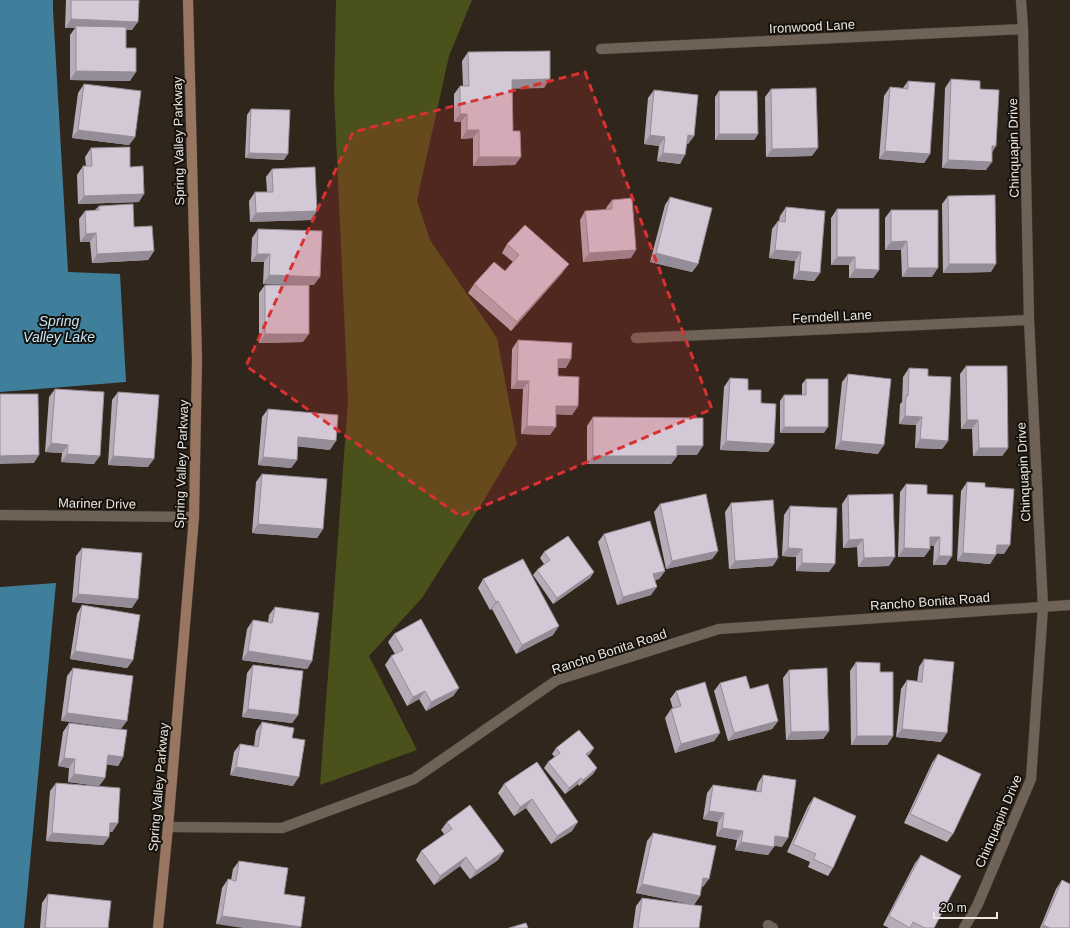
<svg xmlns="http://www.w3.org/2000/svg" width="1070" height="928" font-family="Helvetica,sans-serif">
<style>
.green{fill:#4a511a}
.water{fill:#3f7f9b}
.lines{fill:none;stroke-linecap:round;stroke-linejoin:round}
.street-casing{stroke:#4b423a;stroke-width:11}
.secondary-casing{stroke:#4b423a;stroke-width:11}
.street{stroke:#6f6358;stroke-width:10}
.secondary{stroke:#997662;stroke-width:10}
.wall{fill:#b5acb8}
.shaded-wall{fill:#948c96}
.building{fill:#d3c8d6;stroke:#948c96}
.marked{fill:#d73131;fill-opacity:0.2;stroke:#d73131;stroke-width:3;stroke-dasharray:8 5;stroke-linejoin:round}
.labels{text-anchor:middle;stroke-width:4;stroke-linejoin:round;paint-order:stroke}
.street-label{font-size:13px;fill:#ece5de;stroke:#14100c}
.water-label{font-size:14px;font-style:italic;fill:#c1e4f6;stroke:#14100c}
</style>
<rect width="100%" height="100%" fill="#30261c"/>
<path class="green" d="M336,0H472L449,56L417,200L430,240L497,338L517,444L484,500L422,598L369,656L417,750L320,785L348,400L334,93Z"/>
<path class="water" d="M0,0H53V10L68,272L120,274L126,382L0,392Z
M56,583L24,928H0V587Z"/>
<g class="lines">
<defs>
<path id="street" d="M601,49L1023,29
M636,338L1029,320
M0,515L194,517
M168,827L282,828L414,779L557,680L719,629L1070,605
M768,925L773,928
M964,928L977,906L1031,779L1043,607L1029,320L1023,29L1021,0"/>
<path id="secondary" d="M158,928L168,827L194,517L197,360L188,0"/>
</defs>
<use href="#street" class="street-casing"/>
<use href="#secondary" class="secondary-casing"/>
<use href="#street" class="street"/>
<use href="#secondary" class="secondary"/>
</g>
<path class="wall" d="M66,0H139L132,30H126V48L130,81L70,80V35L75,28H65Z
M468,52L544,88H512L513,131L515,165L473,166V138L461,139V122H454V94L460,86H463L462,61Z
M951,79L996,146L992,152L986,170L942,168L945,88Z
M908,81L930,154L924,163L879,159L884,96L890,87L903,88Z
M84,84L135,137L129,145L72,138L78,93Z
M771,89L812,156L766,157L765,97Z
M654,90L694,136L688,144H687L680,164L657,161L659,146L644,144L648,98Z
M719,91L758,134L754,140H715V97Z
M251,109L284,160L245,158L247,115Z
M91,148L130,167L139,202L78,204L77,175L83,166H86L85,157Z
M272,169L311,220L250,222L249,201L255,192H267L266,177Z
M948,196L991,272L943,273L942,204Z
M670,197L698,264L692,272L650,262L665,205Z
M612,200L631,258L583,262L580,220L585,211L606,210V208Z
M99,206L134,227L154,251L148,260L92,263L90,242H80L79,219L85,211L95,210Z
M786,207L820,273L814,281L793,279L795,261L769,258L772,229L778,221H779L780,216Z
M837,209L879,270L873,278H849V265H831V218Z
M891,210L932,277H902L901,250H885V218Z
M258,229L314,285L263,284L264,262H251L252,238Z
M507,244L563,272L511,331L468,293L474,284L505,271L513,262L502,253Z
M265,285L303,342L259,343V293Z
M518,340L566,368H558V376L578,406L572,415L556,414L550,435L521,434L523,389H511L512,349Z
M966,366L1008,448L1002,456H973L972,429H961L960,374Z
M909,368L928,376L948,441L942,449L915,448L916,425L899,424L900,404L902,402L903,377Z
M848,374L878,454L835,449L842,382Z
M730,378L748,390L761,403L774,444L768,452L720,450L724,387Z
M806,379L824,433H780V401L784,395H802V384Z
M55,389L94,464L61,462L62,453L45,452L49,397Z
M118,392L148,467L108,465L112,400Z
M268,409L330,450L298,446L297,460L291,468L258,465L262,417Z
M593,417L697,455H677V456L671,464H587V426Z
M262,474L323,529L317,538L252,533L256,482Z
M967,482L985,487L1004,554L996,553L990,564L957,561L961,491Z
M906,484L927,494L952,556L946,565H933L934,546L930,545V549L924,557H898L900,492Z
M848,495L889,566L858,567L857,547L843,548L842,504Z
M731,503L773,566L729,569L725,512Z
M660,504L718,551L712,559L666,569L654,512Z
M790,506L829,572L796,571V557L782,556L784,515Z
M604,534L665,571L659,579L655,580L651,595L617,605L598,542Z
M82,548L132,608L72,602L76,556Z
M544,552L594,572L590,578L553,604L533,575L537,570L544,564L540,558Z
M483,579L553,635L516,654L492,609L490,610L478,588Z
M82,605L133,660L127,668L70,659L77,614Z
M275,607L312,661L307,669L242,660L247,629L253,620L268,623L269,615Z
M394,634L459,688L453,696L426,711L419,699L407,706L385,665L391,656L395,654L388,642Z
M924,659L941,742L896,737L901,689L907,680L917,682L919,667Z
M856,662L880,672L893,736L887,745H851L850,671Z
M253,665L298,715L292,723L242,717L247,673Z
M73,668L133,676L61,721L67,676Z
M789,670L829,731L823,739L786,740L783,678Z
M720,683L750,689L778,721L772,729L728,741L714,691Z
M676,691L720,733L714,741L675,753L665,718L671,709H673L670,699Z
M262,722L292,738L293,786L230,775L234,752L240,744L254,746L256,731Z
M69,723L123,757L118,766L107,764L105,778L99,786L68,782L69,768L58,766L63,732Z
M556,748H594L590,754L587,756L597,768L593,774L579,786L578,784L565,794L544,768L548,762L555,757L552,754Z
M938,754L953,834L947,842L904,823L932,763Z
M537,762L572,831L551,844L526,808L514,816L498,793L504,784Z
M763,775L782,847L774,845L768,855L735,850L737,840L716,836L718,822L703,819L707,793L713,785L756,791L758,783Z
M56,783L118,823L112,832H109V837L103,845L46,841L50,791Z
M814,797L833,868L828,876L808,867L810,862L787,852L808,806Z
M447,822L504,851L498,860L470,879L460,866L434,885L416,860L421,851L445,835L441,830Z
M653,833L703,887H701L700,896L694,904L699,928H633L636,906L642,898L692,904L636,893L647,841Z
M921,855L934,928H889L883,925L915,863Z
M239,861L284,894L216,924L222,888L228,879L231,880L233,869Z
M1062,880L1070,928H1040L1056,889Z
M48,894L108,928H40L42,903Z"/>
<path class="shaded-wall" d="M71,19L138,22L132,30L76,28V26L75,28H65Z
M76,71L136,72L130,81L70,80Z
M550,79L544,88L506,89L512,80Z
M460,114H467L461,122H454Z
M78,130L135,137L129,145L72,138Z
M467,130H479L473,138L461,139Z
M719,134H758L754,140H715Z
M650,135L665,137L659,146L644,144Z
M688,135L694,136L688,144L682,143Z
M992,146H996L991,154Z
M818,148L812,156L766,157L772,149Z
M885,151L930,154L924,163L879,159Z
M249,153L288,154L284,160L245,158Z
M663,153L685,155L680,164L657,161Z
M479,157H521L515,165L473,166Z
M948,160L992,162L986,170L942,168Z
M144,194L139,202L78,204L84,196Z
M317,211L311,220L250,222L256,213Z
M96,233L90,242H80L86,234Z
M907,241L901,250H885L891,242Z
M636,250L631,258L583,262L589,253Z
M775,250L801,252L795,261L769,258Z
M154,251L148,260L92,263L97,254Z
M656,253L698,264L692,272L650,262Z
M257,254H270L264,262H251Z
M837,257H855L849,265H831Z
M569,264L563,272L511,331L517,322Z
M949,264H996L991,272L943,273Z
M908,268H938L932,277H902Z
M855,269L879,270L873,278H849Z
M799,271L820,273L814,281L793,279Z
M269,275L320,277L314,285L263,284Z
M265,334H309L303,342L259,343Z
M558,359H571L566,368H553Z
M517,381H529L523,389H511Z
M556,406H578L572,415L550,414Z
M905,416L922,417L916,425L899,424Z
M967,420H978L972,429H961Z
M527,426L556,427L550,435L521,434Z
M784,427H828L824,433H780Z
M298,437L336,441L330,450L293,446Z
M920,439L948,441L942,449L915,448Z
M726,441L774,444L768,452L720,450Z
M841,441L884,445L878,454L835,449Z
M51,443L68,445L62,453L45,452Z
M677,446H703L697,455H671Z
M979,448H1008L1002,456H973Z
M67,454L100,456L94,464L61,462Z
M39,455L34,463L0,464V456Z
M113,456L154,459L148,467L108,465Z
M593,456H677L671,464H587Z
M263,457L297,460L291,468L258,465Z
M258,524L323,529L317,538L252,533Z
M930,537H940L934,546L924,545Z
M863,539L857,547L843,548L849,540Z
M997,545H1010L1004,554L991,553Z
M788,548L802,549L796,557L782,556Z
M904,548L930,549L924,557H898Z
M718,551L712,559L666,569L672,561Z
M963,553L996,555L990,564L957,561Z
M939,556H952L946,565H933Z
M895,557L889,566L858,567L864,558Z
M778,558L773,566L729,569L735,561Z
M802,563L835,564L829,572L796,571Z
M665,571L659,579L647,583L653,574Z
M594,572L590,578L553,604L557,598Z
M657,587L651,595L617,605L623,597Z
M78,594L138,599L132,608L72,602Z
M498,601L492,609L490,610L496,602Z
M559,626L553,635L516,654L522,645Z
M75,651L133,660L127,668L70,659Z
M248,651L312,661L307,669L242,660Z
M459,688L453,696L426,711L431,702Z
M425,691L419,699L407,706L413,697Z
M248,709L298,715L292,723L242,717Z
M67,713L127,721L121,729L61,721Z
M778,721L772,729L728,741L734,733Z
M902,729L947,733L941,742L896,737Z
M829,731L823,739L786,740L791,732Z
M720,733L714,741L675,753L681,744Z
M857,736H893L887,745H851Z
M594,748L590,754L582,760L586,754Z
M108,755L123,757L118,766L102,764Z
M64,758L75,759L69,768L58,766Z
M236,767L299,777L293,786L230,775Z
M597,768L593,774L579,786L583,780Z
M74,774L105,778L99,786L68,782Z
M581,778L578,784L565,794L569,788Z
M532,799L526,808L514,816L520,807Z
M709,811L724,813L718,822L703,819Z
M578,822L572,831L551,844L557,836Z
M110,823H118L112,832L104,831Z
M722,828L743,831L737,840L716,836Z
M52,833L109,837L103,845L46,841Z
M775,836L788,838L782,847L769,845Z
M741,842L774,847L768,855L735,850Z
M504,851L498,860L470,879L476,871Z
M466,857L460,866L434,885L440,876Z
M703,878L709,879L703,887L697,886Z
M642,884L700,896L694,905L636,893Z
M222,916L301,927L300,928H243L216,924Z
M1043,925L1050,928H1041Z"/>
<path class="building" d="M71,0H139L138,22L71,19Z
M76,26L126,27V48H136V72L76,71Z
M550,51V79L512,80L513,131H520L521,157H479V130H467V114H460V86H469L468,52Z
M951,79L980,81V89L999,90L996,146H992V162L948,160Z
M908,81L935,83L930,154L885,151L890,87L908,89Z
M84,84L141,91L135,137L78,130Z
M816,88L818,148L772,149L771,89Z
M654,90L698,95L694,136L688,135L685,155L663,153L665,137L650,135Z
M719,91H757L758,134H719Z
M251,109L290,110L288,154L249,153Z
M130,147V167L143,166L144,194L84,196L83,166H92L91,148Z
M315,167L317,211L256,213L255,192H273L272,169Z
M995,195L996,264H949L948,196Z
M670,197L712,208L698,264L656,253Z
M632,198L636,250L589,253L585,211L612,209V200Z
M133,204L134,227L152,226L154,251L97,254L96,233L86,234L85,211L99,210V206Z
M786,207L825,211L820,273L799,271L801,252L775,250L778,221L785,222Z
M837,209H879V270L855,269V257H837Z
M891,210H938V268H908L907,241L891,242Z
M525,225L569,264L517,322L474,284L494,262L505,271L519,255L507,244Z
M258,229L322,231L320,277L269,275L270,254H257Z
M265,285H309V334H265Z
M518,340L572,343L571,359H558V376L579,377L578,406H556V427L527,426L529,381H517Z
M966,366H1007L1008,448H979L978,420H967Z
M909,368L928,369V376L951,377L948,441L920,439L922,417L905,416L906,396H908Z
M848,374L891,379L884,445L841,441Z
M730,378L748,379V390H761V403L776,404L774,444L726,441Z
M806,379H828V427H784V395H806Z
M55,389L104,392L100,456L67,454L68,445L51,443Z
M118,392L159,395L154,459L113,456Z
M0,394H38L39,455L0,456Z
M268,409L338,415L336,441L298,437L297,460L263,457Z
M593,417L703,418V446H677V456H593Z
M262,474L327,479L323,529L258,524Z
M967,482L985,483V487L1014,489L1010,545H997L996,555L963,553Z
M906,484L927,485V494L953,495L952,556H939L940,537H930V549L904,548Z
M706,494L718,551L672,561L660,504Z
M893,494L895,557L864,558L863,539L849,540L848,495Z
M773,500L778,558L735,561L731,503Z
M790,506L837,508L835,564L802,563V549L788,548Z
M650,521L665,571L653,574L657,587L623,597L604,534Z
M568,536L594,572L557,598L537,570L550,560L544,552Z
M82,548L142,553L138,599L78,594Z
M523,559L559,626L522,645L498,601L496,602L483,579Z
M82,605L140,615L133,660L75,651Z
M275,607L319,613L312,661L248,651L253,620L272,623Z
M421,619L459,688L431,702L425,691L413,697L391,656L403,650L394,634Z
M924,659L954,662L947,733L902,729L907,680L922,682Z
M856,662L880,663V672H893V736H857Z
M253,665L303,671L298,715L248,709Z
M73,668L133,676L127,721L67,713Z
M827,668L829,731L791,732L789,670Z
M746,676L750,689L768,684L778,721L734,733L720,683Z
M705,682L720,733L681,744L671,709L681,706L676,691Z
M262,722L294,728L292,738L305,740L299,777L236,767L240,744L258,747Z
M69,723L127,730L123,757L108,755L105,778L74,774L75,759L64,758Z
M579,730L594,748L586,754L597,768L583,780L581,778L569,788L548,762L560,753L556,748Z
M938,754L981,774L953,834L910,814Z
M537,762L578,822L557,836L532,799L520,807L504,784Z
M763,775L796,780L788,838L775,836L774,847L741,842L743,831L722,828L724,813L709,811L713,785L761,792Z
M56,783L120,788L118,823H110L109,837L52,833Z
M814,797L856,816L833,868L813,859L816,854L793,844Z
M470,805L504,851L476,871L466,857L440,876L421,851L452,829L447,822Z
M653,833L716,846L709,879L703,878L700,896L642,884Z
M921,855L961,876L934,928H925L913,922L910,928L889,916Z
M239,861L288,868L284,894L305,897L301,927L222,916L228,879L236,881Z
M1062,880L1070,884V928H1050L1043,925Z
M48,894L111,901L108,928H45Z
M642,898L702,906L699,928H638Z
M526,923L528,928H509Z"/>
<path class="marked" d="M585,72L712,409L460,516L246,366L353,132Z"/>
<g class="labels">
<g class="street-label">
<text transform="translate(812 26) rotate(-3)" y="5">Ironwood Lane</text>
<text transform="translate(178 141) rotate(-91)" y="5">Spring Valley Parkway</text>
<text transform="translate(1013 148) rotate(-91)" y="5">Chinquapin Drive</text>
<text transform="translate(832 316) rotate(-3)" y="5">Ferndell Lane</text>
<text transform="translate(181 464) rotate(-88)" y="5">Spring Valley Parkway</text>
<text transform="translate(1023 472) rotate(-93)" y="5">Chinquapin Drive</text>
<text transform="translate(97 503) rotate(1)" y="5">Mariner Drive</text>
<text transform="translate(930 601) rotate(-4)" y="5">Rancho Bonita Road</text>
<text transform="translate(609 651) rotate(-18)" y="5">Rancho Bonita Road</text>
<text transform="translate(158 787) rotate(-85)" y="5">Spring Valley Parkway</text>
<text transform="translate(998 821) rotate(-67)" y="5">Chinquapin Drive</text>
</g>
<g class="water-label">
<text x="59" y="326">Spring<tspan x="59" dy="16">Valley Lake</tspan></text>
</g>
</g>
<path d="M934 912v6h63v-6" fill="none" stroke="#ece5de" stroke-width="2"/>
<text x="940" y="912" font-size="12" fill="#ece5de" stroke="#14100c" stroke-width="3" paint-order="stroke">20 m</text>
</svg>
